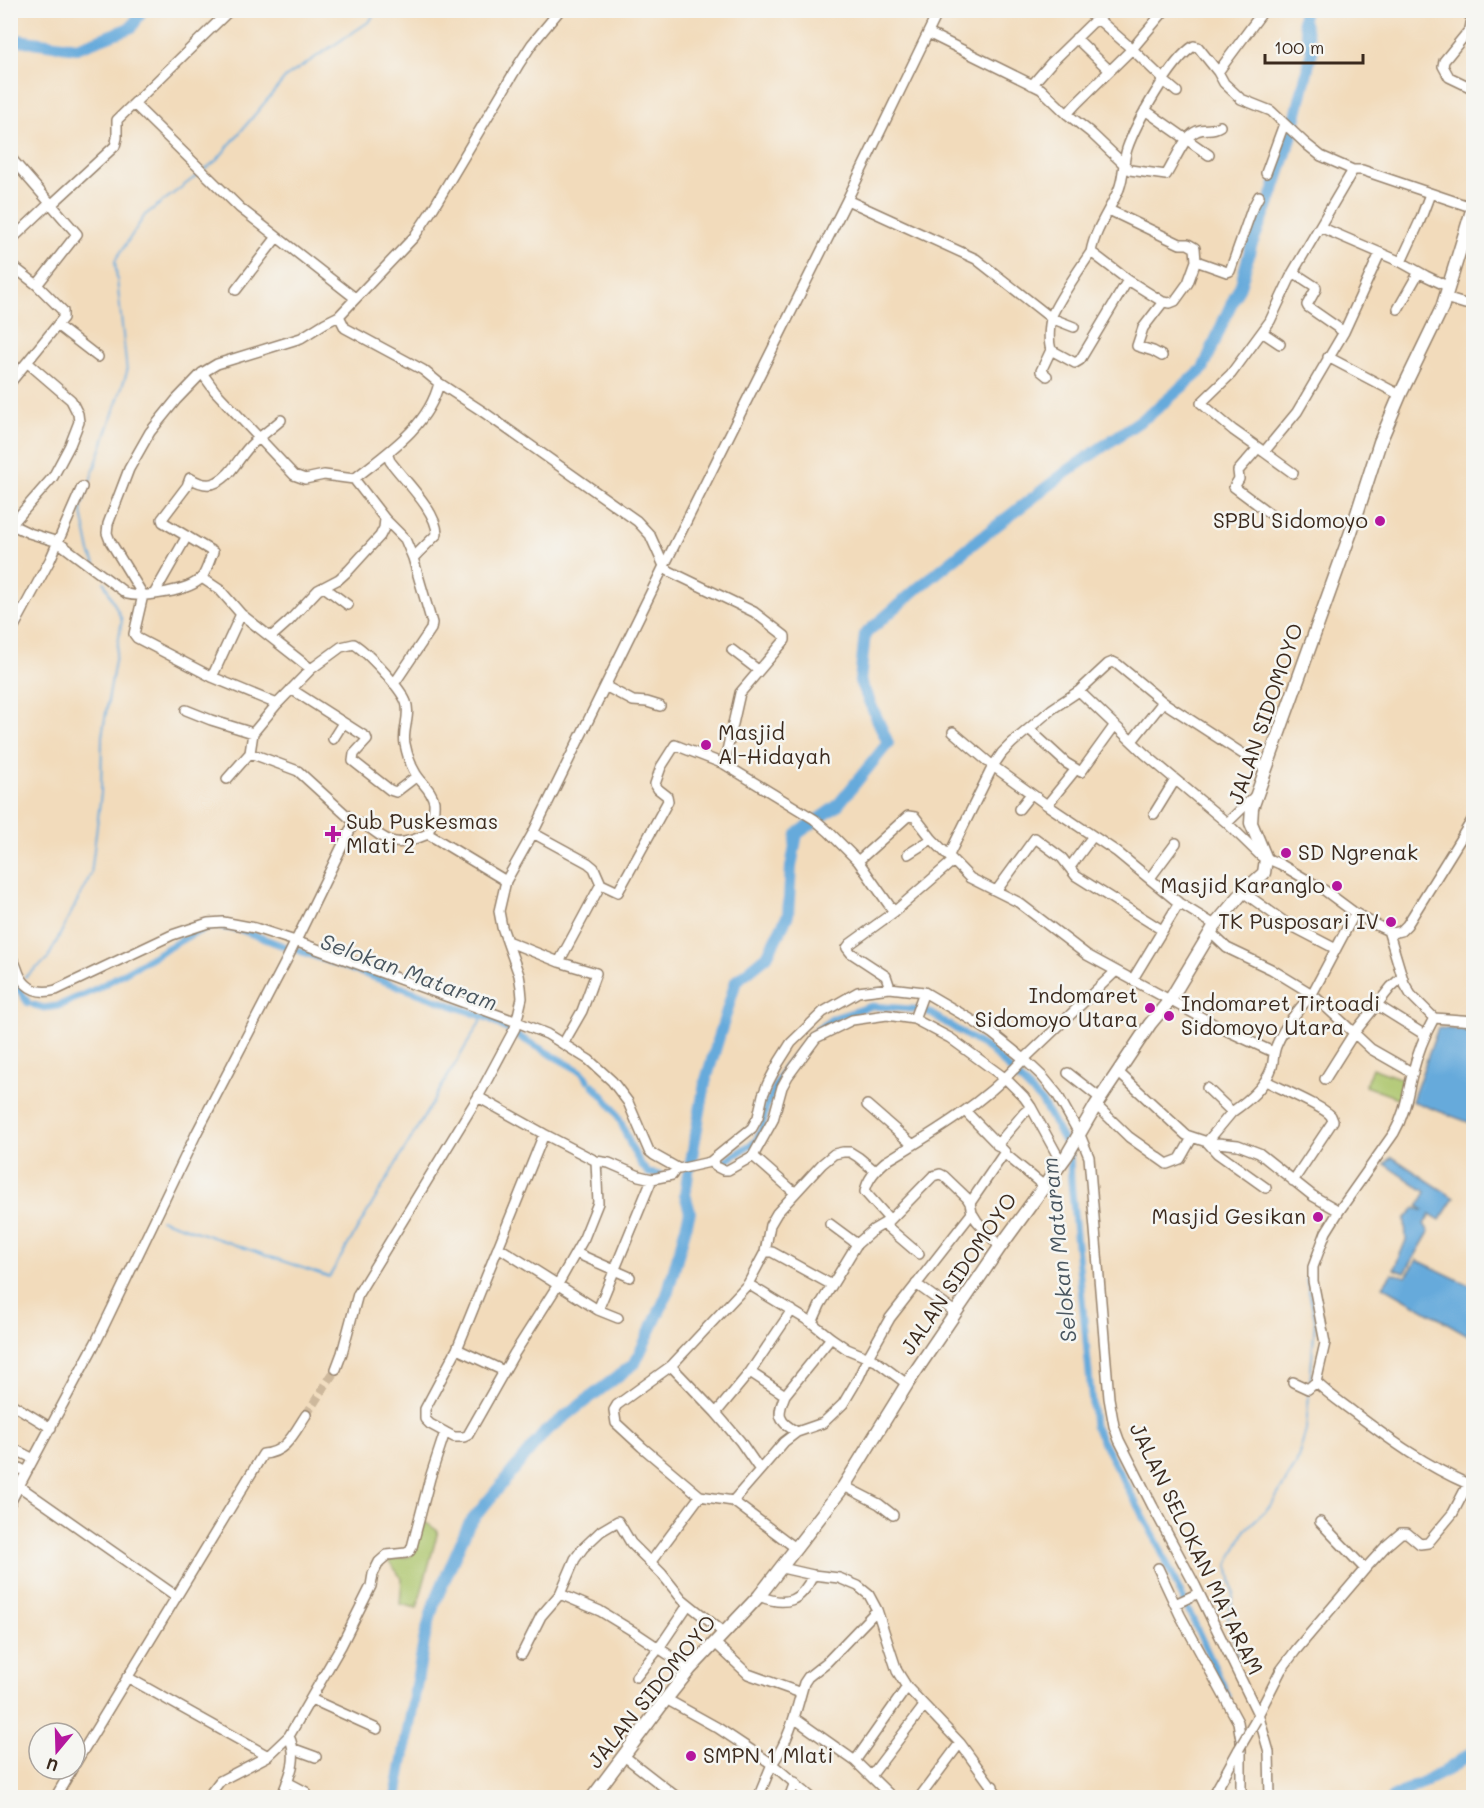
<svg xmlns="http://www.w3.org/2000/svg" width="1484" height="1808" font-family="Mali,sans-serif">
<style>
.green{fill:#acc56b;stroke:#747844;stroke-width:1.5}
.water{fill:#66aadb;stroke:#506a7c;stroke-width:1.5}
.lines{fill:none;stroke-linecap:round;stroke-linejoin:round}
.stream{stroke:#66aadb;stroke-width:2}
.canal{stroke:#66aadb;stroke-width:7}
.river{stroke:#66aadb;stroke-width:12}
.minor-tunnel{stroke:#cdb89c;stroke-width:9;stroke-dasharray:9 4.5;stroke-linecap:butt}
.minor-casing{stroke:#96826c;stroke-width:12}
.major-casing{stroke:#96826c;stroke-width:15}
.minor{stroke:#fff;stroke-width:9}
.major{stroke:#fff;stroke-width:12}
.minor-bridge-casing{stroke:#96826c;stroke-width:12;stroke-linecap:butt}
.minor-bridge{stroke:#fff;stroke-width:9}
.poi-dot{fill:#b5179e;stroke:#f6f6f2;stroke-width:2}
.labels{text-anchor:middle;stroke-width:5;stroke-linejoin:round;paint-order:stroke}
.poi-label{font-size:21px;fill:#3b2a1e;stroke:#f6f6f2;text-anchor:end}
.street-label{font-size:21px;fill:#3b2a1e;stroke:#f6f6f2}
.water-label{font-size:22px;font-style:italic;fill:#4a5760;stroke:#f6f6f2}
</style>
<rect width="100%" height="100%" fill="#f6f6f2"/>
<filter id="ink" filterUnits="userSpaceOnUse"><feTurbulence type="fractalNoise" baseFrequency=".0167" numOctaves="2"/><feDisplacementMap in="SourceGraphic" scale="12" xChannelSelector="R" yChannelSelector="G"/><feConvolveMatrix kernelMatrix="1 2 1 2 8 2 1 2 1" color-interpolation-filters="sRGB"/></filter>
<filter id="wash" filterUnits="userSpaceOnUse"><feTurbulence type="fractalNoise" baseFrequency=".008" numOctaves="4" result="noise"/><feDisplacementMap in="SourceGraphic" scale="24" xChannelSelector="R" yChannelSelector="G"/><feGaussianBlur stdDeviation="1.35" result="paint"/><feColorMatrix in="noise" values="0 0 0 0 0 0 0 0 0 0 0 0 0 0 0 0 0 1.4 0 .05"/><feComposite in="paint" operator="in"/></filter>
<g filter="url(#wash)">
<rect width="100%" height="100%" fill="#f2dbbb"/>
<path class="green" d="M1372,1068L1405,1080L1400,1099L1365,1086Z
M425,1522L438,1531L417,1608L400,1604L402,1579L388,1560L411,1556Z"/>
<path class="water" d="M1438,1028L1473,1031V1124L1412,1101Z
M1392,1157L1454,1198L1440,1220L1430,1214L1424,1224L1429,1232L1405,1273L1394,1269L1406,1240L1405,1219L1415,1208L1425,1211L1418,1206L1426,1192L1385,1164Z
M1417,1260L1473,1287V1338L1383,1286L1392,1273L1406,1277Z"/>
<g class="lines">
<path class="stream" d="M204,170L217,160L286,77L370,21L376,10
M96,566L90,552L81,508L127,372L115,261L145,215L199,174
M25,977L47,960L91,874L101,793L102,736L122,620L104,582
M10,988L13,986
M160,1219L329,1277L483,1017
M1306,1278L1315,1320L1310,1383
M1238,1660L1228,1617L1234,1594L1228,1565L1245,1530L1272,1504L1296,1465L1306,1430L1309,1394"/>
<path class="canal" d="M297,950L490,1019L508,1030
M10,975L28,1003
M34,1005L44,1008L58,1006L96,989L192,934L214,926L241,930L286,947
M518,1036L582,1072L588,1080
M593,1085C601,1094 611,1104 617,1114C628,1136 631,1154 648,1173L660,1175
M723,1163L756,1141L763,1125L766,1107L784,1068L817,1030L833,1018L871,1006L925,1010L990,1050L1042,1102L1070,1152L1071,1181L1094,1426L1156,1540L1228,1696"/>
<path class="river" d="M10,39L77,48L132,27L142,10
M1293,129L1312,51L1303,20V10
M690,1167L705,1083L736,981L767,956L788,915L791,867L797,834L837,806L888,743L860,681L865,634L917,589L974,543L1069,470L1153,412L1203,369L1227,313L1241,284L1251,246L1273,193L1292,135
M396,1798L425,1636L434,1604L469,1524L545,1432L635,1363L667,1295L690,1212L685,1194L688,1174
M1392,1798L1447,1770L1474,1751"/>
</g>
</g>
<g filter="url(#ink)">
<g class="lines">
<path class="minor-tunnel" d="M306,1415L336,1369"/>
<defs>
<path id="minor" d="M560,10L532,44L519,64L434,207L414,237L339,316L345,328L423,370L439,383L482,411L637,521L650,535L664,566L669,571L754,612L785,636V640L740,693L724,764
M1464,10L1472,18L1470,29L1444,61L1443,66L1449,77L1474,89
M928,33L1041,89L1067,114L1090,132L1130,170L1166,175C1174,163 1184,136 1197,131C1206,127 1211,132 1220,126
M1076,38L1109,70
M1218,72L1264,10
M1164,80L1132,49L1165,10
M1164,81L1177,92
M1032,85L1051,63L1092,23L1098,20L1100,21L1132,49L1076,104L1067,114
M134,104L240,208L355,298
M1145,110L1209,155
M10,157L77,234L37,285L63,311V318L10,383
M1353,170L1293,272L1270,321L1231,374L1201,403L1233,430L1264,452L1297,412L1344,332L1380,253
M1266,173L1284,124
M847,200L976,259L1051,318L1074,327
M51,205L115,146L117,138V120L230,10
M1109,210L1180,244H1188L1195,248L1196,261L1188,283L1175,301L1170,303L1163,302
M1320,227L1401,262L1426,276L1449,287
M10,241L50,203
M1091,252L1128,280L1080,360L1075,363L1051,350C1048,341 1049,322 1053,313C1062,294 1079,270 1091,252C1095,229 1110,210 1119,189C1124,176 1123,162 1127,149C1136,123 1171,60 1194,46L1198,47L1218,72L1224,83L1241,99L1271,111L1306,144L1321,156L1353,170H1362L1474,208
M1196,261L1227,272L1230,271L1252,209L1259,196
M1401,262L1419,223L1430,194
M10,264L37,285
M1293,272L1316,287V289L1307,305L1308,307L1344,332
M1128,280L1163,302L1143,328L1137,346L1153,351L1162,356
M236,290L277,237
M1445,298L1465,304L1474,302
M1398,309L1419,272
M58,326L98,357
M1262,332L1280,344
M1328,357L1400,395
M202,373L215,391L294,475L305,479L324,475L354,479L385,519L384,528L380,536L349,570L339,579L318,590L289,621L271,637
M1047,376L1041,371L1051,350
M1258,448L1238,471L1239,479L1234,487L1269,513
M1264,452L1293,473
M387,453L390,461C403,479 437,511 437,534L413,558
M10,455L12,453
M354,479C387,453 429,426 439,383
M385,519L405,539L413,558L432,623L431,629L394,684
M10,524L29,533L58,542L127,594C142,598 190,591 201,578C206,574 210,558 213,552L163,522L162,519L187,486L190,478C198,483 208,487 217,482C232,475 240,455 252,444C261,436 272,428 281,420
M12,524L53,477L70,445L79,422L78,414L71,400L28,363
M202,578L220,590L241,614L311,669
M324,587L348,605
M154,594L187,536
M10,634L50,560L82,487
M732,650L758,670
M212,677L241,614
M605,686L633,701L647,702L660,706
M291,689L366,737L367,740L354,754L353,761L390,790L396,792L417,776
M1079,691L1145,754L1227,823L1261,856L1280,864L1324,890L1355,913L1374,924L1393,933L1401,931L1407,925L1474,817
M277,704L212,677L137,638L134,634L143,595L110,541L107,533L108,524L129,469L150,432L176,400L202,373L217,364L301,338L325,323L339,316
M186,710L211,720L253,733
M1029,729L1066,763L1081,772L1115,725
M953,732L993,766L1047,805L1117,852L1179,903L1215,925
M333,739L343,723
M1132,741L1163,702
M227,779L250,753
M1047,805L1076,769
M1019,809L1031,794
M1154,814L1175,780
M1227,823L1254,797
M533,833L588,863L594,868L601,884L618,892L668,801L667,796L658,789L655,784L661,767L675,745L724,764L814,819L829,832L858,861L908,816L915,817L932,839L970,878L1018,902L1087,955L1219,1027L1273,1052
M428,834C418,838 406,844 395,842C379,840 371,823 355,823L298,771L250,753L253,733L277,704L311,669L341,647L354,644C368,653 400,687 406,702C411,715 402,731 405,744C407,754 411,766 416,774C422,784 432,790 434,802C435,812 431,824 428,834L506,881
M908,854L932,839
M949,855L993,766L1002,753L1012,743L1052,709L1079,691L1108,664L1113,662L1117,664L1163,702L1266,769
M858,861L894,912
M1070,867L1093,836
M1150,878L1176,843
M997,890L1035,838L1062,858L1076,876L1162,930
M1243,892L1286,923L1336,949
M1388,930L1404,983L1411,995L1434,1018L1474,1021
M1211,933L1227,948L1271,969L1312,994L1355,913
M507,941L559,962L596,973L582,1011L563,1044
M10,957C16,962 16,967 19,974C26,990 40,994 56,990L172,935L208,923L223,922L255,928L295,941L517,1022L547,1034L589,1060L612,1081L628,1102L649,1151L654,1155L679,1169L710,1162L752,1128L758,1117L763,1095L768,1083L779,1062L791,1043L823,1012L858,992L890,988L924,992L970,1019L993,1034L1024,1059L1042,1076L1057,1094L1080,1135L1089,1157L1109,1398L1114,1426L1119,1440L1153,1507L1195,1585L1258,1714L1269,1752L1270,1798
M559,962L601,884
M1133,979L1179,903
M890,988L886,976L851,953L847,948L850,944L894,912L953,861
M1377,1005L1425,1035
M914,1019L924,992
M1118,1072L1186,1135L1207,1142L1238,1145L1259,1153L1313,1196L1339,1211
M1068,1073L1100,1098
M1325,1079L1354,1033L1371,1049L1413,1073
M1266,1081C1277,1087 1326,1108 1331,1116C1332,1118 1332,1119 1333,1121L1293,1181
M1207,1088L1232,1112L1207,1142L1217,1153L1266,1188
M478,1097L544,1134L596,1161L609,1163L639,1176L652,1179L672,1175L676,1168
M867,1105L913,1145
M1096,1105L1129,1137L1167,1164L1180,1159L1192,1138
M966,1112L1005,1152L970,1203
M1232,1112C1249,1100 1265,1087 1272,1067C1274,1059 1273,1052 1277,1044C1285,1025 1299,1009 1312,994L1354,1033L1391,987L1402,977
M544,1134L457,1349L425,1409V1419L430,1424L454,1437H464L468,1435L514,1354L554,1291L584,1238L598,1203L596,1161
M997,1145L1024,1113L1031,1107
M1005,1154L1044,1186
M753,1156L794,1192
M714,1160L715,1166L723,1170H728L753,1156L773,1120L782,1087L788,1076L816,1038L852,1020L887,1015L914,1019L950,1038L1006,1079L1024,1097L1031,1107L1061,1162
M890,1220L865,1192C867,1179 876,1170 885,1162C933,1133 982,1104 1020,1063L1115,972
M830,1224L857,1244
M884,1224L919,1254
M498,1247L598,1310L652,1179
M765,1252H772L832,1285
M576,1253L630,1277
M748,1284L812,1323
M916,1284L955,1312
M598,1310L618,1318
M457,1349L504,1371
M671,1366L716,1413L740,1441L760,1470L733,1501
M336,1369L342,1353L358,1294L478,1097L515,1028L522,998L521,987L519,975L502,927L499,911L506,881L533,833L664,566L847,200L939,10
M750,1372L792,1310
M1293,1382L1308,1389L1316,1382
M907,1384L876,1361L847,1349L831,1338L812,1323L820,1305L857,1244L873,1230L890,1220L933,1176L940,1174L944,1176L967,1198L970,1203L972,1213L977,1221L1000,1247
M785,1395C777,1415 777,1421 797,1432
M10,1403L51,1428
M716,1413L750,1372L785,1395L831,1338
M10,1447L30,1457
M10,1463L23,1470
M760,1470L784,1442L797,1432L823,1423L843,1404L859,1377L868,1357L890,1318L972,1213
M1468,1484L1474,1470
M19,1486L176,1596
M844,1486L879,1504L893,1515
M700,1496L733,1501L797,1549
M10,1503L97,1340L197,1132L286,961L350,830L355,823
M1320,1522L1365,1569
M650,1563L700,1496L642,1447L616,1423L614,1410L617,1405L671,1366L748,1284L765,1252L770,1225L777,1213L822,1164L834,1154L843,1152H850L858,1157L875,1171
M782,1568L813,1575L839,1578L858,1586L869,1595L877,1610L897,1671L907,1687L960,1743L1000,1798
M1158,1568L1180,1615L1238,1722L1241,1740V1798
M560,1594L600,1611L636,1633L690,1669
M759,1596C786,1607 801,1602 813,1575
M1175,1604L1199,1593
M715,1643L748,1674L801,1693
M522,1654L541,1616L560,1594L575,1559L583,1548L601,1531L618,1521L631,1543L662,1574L682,1599L724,1633
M127,1677L268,1756
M636,1677L659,1648L688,1605
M311,1699L377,1729
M666,1699L718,1728L772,1764L758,1798
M1257,1717L1281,1670L1296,1650L1365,1569L1386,1546L1401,1533H1407L1420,1544L1428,1543L1453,1513L1468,1484C1425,1465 1393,1442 1356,1414C1343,1404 1328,1394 1316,1382L1325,1343L1313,1281V1267L1326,1232L1339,1211L1394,1133C1405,1114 1407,1096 1412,1075C1417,1055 1424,1036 1434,1018
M794,1718L855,1761L907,1687
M294,1749L316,1757
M624,1756L678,1798
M855,1761L893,1798
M75,1764L263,1454C286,1453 294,1433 306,1415
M871,1776L924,1706
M287,1782L306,1792
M55,1798L72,1769
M207,1798L220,1781L268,1756L289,1736
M281,1798C290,1775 299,1759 289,1736L341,1646L371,1586L373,1574L379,1562L387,1555L406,1553L410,1551L412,1547L430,1478L445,1432
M789,1798L795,1782
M812,1798L772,1764C790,1739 796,1711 804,1683L808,1677L827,1662L877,1610
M919,1798L960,1743
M984,1798L993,1786
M1212,1798L1239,1749"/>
<path id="major" d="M592,1798L666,1699L690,1669L759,1596L844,1486L907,1384L1000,1247L1067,1155L1096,1105L1150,1024L1170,1000L1215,925L1243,892L1264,873L1266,859L1251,823L1252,808L1351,532L1380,442L1400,395L1442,308L1474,204"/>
</defs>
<use href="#minor" class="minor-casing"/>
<use href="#major" class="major-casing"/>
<use href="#minor" class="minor"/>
<use href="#major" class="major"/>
<defs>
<path id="minor-bridge" d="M1239,1749L1256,1720"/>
</defs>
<use href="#minor-bridge" class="minor-bridge-casing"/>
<use href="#minor-bridge" class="minor-bridge"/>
</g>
</g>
<g class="poi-dot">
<circle cx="1380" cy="521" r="6"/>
<circle cx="706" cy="745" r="6"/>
<path d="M330 825h6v6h6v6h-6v6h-6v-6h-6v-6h6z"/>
<circle cx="1286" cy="853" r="6"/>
<circle cx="1337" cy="886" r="6"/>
<circle cx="1391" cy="922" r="6"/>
<circle cx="1150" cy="1008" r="6"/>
<circle cx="1169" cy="1016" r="6"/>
<circle cx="1318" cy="1217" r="6"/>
<circle cx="691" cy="1756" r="6"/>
</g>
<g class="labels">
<g class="poi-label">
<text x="1368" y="528">SPBU Sidomoyo</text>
<text x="718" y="740" text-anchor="start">Masjid<tspan x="718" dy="24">Al-Hidayah</tspan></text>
<text x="346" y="829" text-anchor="start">Sub Puskesmas<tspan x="346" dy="24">Mlati 2</tspan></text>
<text x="1298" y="860" text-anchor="start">SD Ngrenak</text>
<text x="1325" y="893">Masjid Karanglo</text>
<text x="1379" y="929">TK Pusposari IV</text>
<text x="1138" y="1003">Indomaret<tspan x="1138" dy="24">Sidomoyo Utara</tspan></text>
<text x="1181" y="1011" text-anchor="start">Indomaret Tirtoadi<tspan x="1181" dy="24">Sidomoyo Utara</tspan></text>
<text x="1306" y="1224">Masjid Gesikan</text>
<text x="703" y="1763" text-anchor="start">SMPN 1 Mlati</text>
</g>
<g class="street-label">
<text transform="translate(1266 714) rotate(-71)" y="7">JALAN SIDOMOYO</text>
<text transform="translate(959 1274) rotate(-56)" y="7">JALAN SIDOMOYO</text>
<text transform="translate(1196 1549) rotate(64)" y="7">JALAN SELOKAN MATARAM</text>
<text transform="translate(652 1692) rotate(-51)" y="7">JALAN SIDOMOYO</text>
</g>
<g class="water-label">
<text transform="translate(409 972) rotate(20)" y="8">Selokan Mataram</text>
<text transform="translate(1059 1250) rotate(-96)" y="8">Selokan Mataram</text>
</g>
</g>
<rect width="1484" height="1808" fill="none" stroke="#f6f6f2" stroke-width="36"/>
<g transform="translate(57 1751) rotate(199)"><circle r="28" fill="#f6f6f2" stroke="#aba49d" stroke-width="1.5"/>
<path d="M0-4.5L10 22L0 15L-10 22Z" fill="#b5179e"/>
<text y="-9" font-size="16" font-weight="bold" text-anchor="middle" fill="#3b2a1e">U</text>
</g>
<path d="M1265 54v9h98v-9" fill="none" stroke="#3b2a1e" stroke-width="3"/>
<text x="1274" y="54" font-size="18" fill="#3b2a1e" stroke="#f6f6f2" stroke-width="4.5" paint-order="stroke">100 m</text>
</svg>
